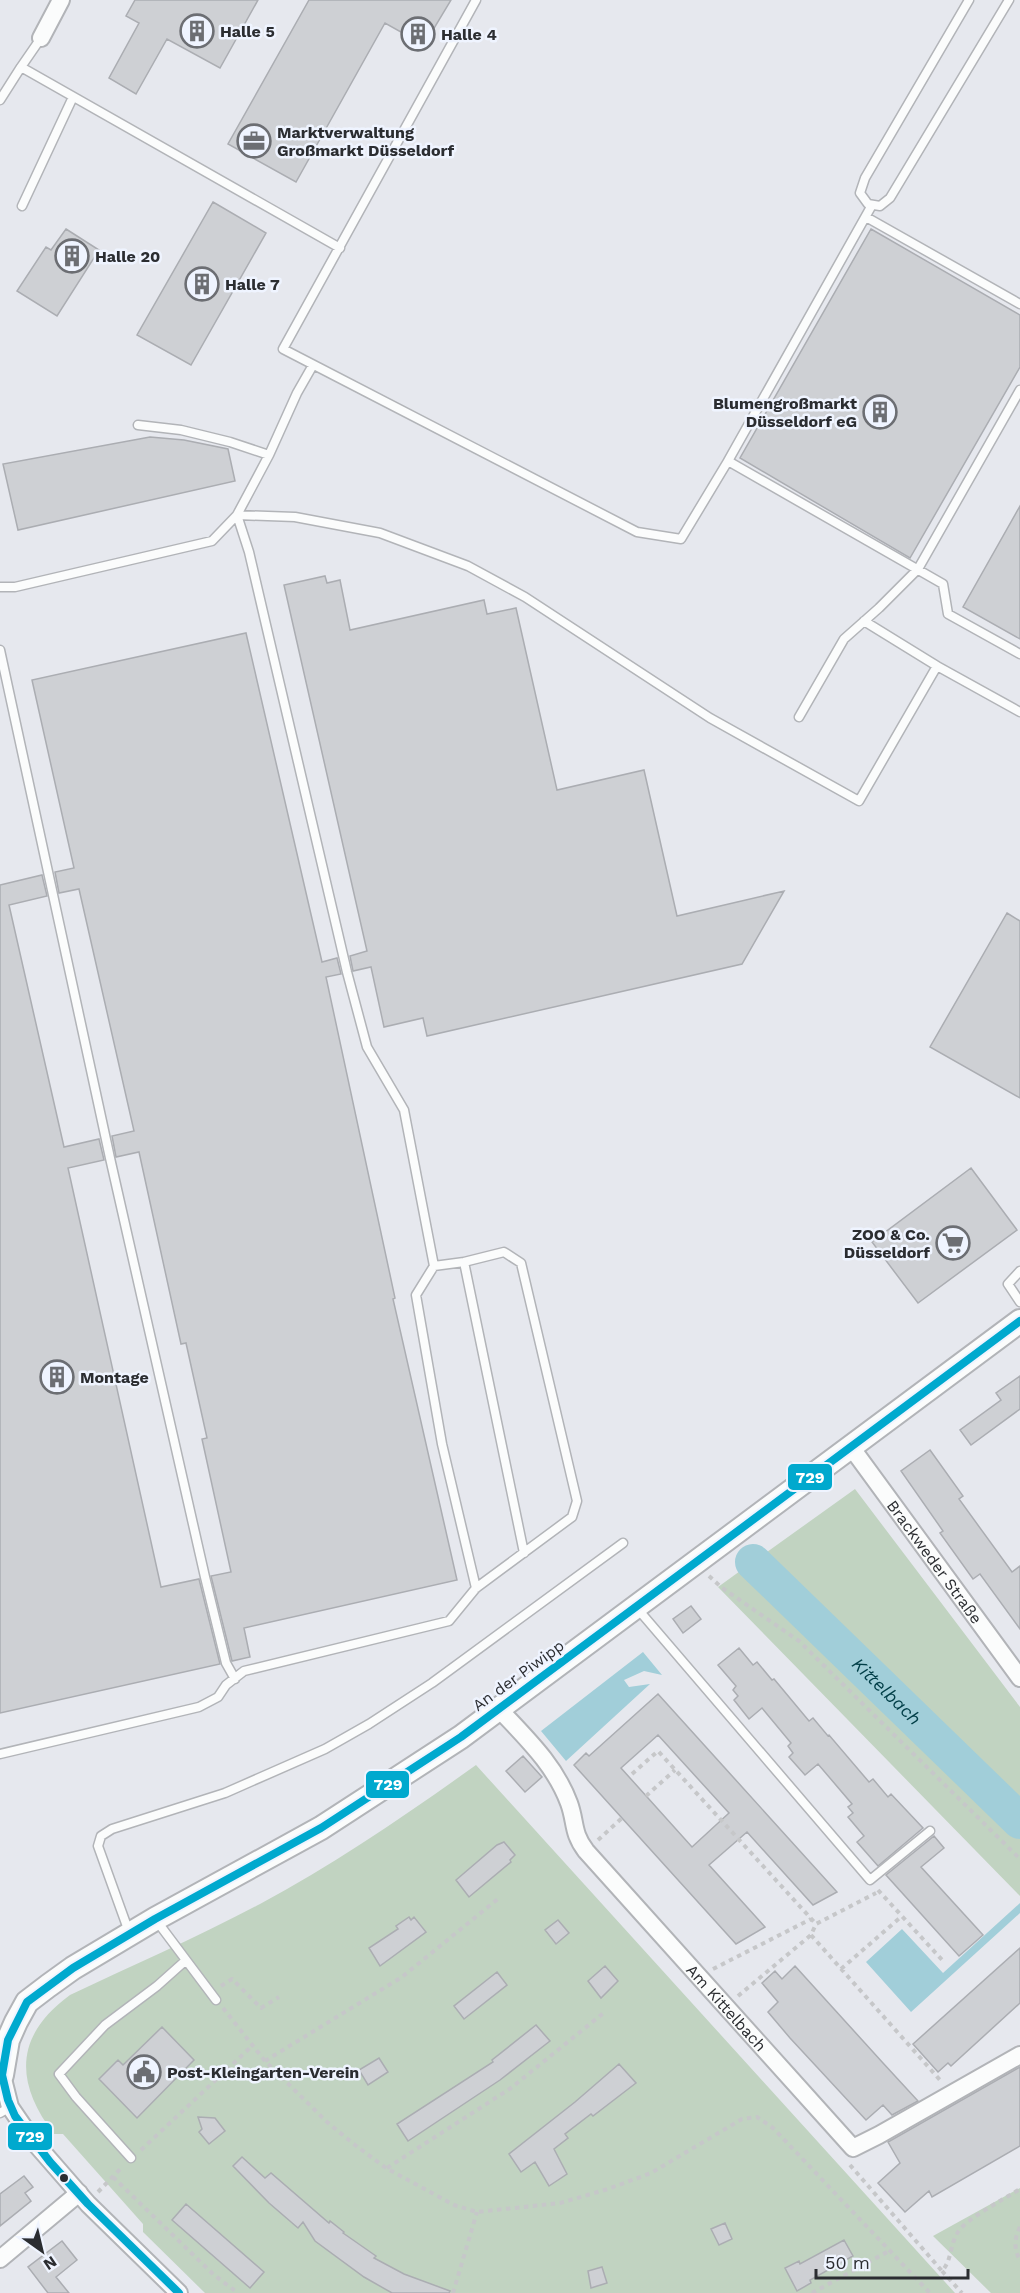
<svg xmlns="http://www.w3.org/2000/svg" width="1020" height="2293" font-family="'Work Sans',sans-serif">
<style>
.green{fill:#c1d3c1}
.water{fill:#a1ced9}
.lines{fill:none;stroke-linecap:round;stroke-linejoin:round}
.river{stroke:#a1ced9;stroke-width:36}
.building{fill:#ced0d4;stroke:#abadb2;stroke-width:1.5;fill-rule:evenodd}
.lane-casing{stroke:#b2b4b8;stroke-width:11}
.street-casing{stroke:#b2b4b8;stroke-width:20}
.secondary-casing{stroke:#b2b4b8;stroke-width:26}
.path{stroke:#c6c7c9;stroke-width:4;stroke-dasharray:4.5 4.5;stroke-linecap:butt}
.lane{stroke:#fbfcfc;stroke-width:8}
.street{stroke:#fbfcfc;stroke-width:16}
.secondary{stroke:#fbfcfc;stroke-width:22}
.bus-1-casing{stroke:#eff4ff;stroke-width:12}
.bus-1{stroke:#00a9ce;stroke-width:8}
.bus-dot{fill:#2b2d31;stroke:#eff4ff;stroke-width:2}
.labels{text-anchor:middle;stroke-width:5;stroke-linejoin:round;paint-order:stroke}
.poi-label{font-size:16px;font-weight:bold;fill:#2b2d31;stroke:#eff4ff;text-anchor:start}
.street-label{font-size:16px;fill:#2b2d31;stroke:#eff4ff}
.water-label{font-size:18px;font-style:italic;fill:#003e47;stroke:#eff4ff}
.line-badge{stroke:#eff4ff;stroke-width:2}
.badge-label{font-size:16px;text-anchor:middle;font-weight:bold;fill:#fff}
</style>
<rect width="100%" height="100%" fill="#e6e8ee"/>
<path class="green" d="M855,1489L1020,1707V1801L976,1755L767,1552Z
M765,1553L1020,1807V1896L718,1587Z
M476,1765L955,2293H205L143,2232V2224L63,2134H54C14,2082 15,2035 70,1995C134,1965 198,1937 260,1904C336,1863 406,1815 476,1765Z
M1020,2188V2293H991L933,2236Z"/>
<path class="water" d="M643,1652L662,1675L644,1671L624,1680L629,1687L650,1684L566,1761L541,1731Z
M1020,1903V1913L911,2012L866,1962L902,1929L943,1973Z"/>
<g class="lines">
<path class="river" id="s1" d="M753,1562L1020,1821"/>
</g>
<path class="building" d="M135,0H258L220,68L167,39L136,94L109,78L139,23L126,16Z
M309,0H451L424,45L385,23L296,182L228,144Z
M213,202L266,233L191,365L137,335Z
M66,229L99,250L57,316L17,291L46,247L51,250Z
M871,229L1020,315V367L910,558L740,458Z
M150,437L184,440L228,449L235,481L18,530L3,464Z
M1020,506V639L963,607Z
M325,576L327,583L340,580L350,630L484,600L487,614L516,608L557,790L644,770L677,916L784,891L742,964L427,1036L423,1018L384,1027L371,967L353,971L350,956L367,951L284,585Z
M246,633L322,962L337,958L341,974L326,977L395,1298L393,1299L457,1580L244,1628L250,1657L232,1661L211,1576L231,1572L202,1439L207,1438L186,1343L181,1344L139,1152L116,1157L112,1136L134,1131L79,889L59,893L55,872L74,868L32,680Z
M42,875L47,896L9,905L64,1147L99,1139L104,1160L68,1168L161,1587L199,1579L220,1664L0,1713V885Z
M1007,913L1020,921V1098L930,1047Z
M971,1168L1017,1230L918,1303L872,1242Z
M1020,1376V1409L971,1445L960,1430L1001,1400L996,1393Z
M930,1450L963,1496L959,1499L1012,1572L1020,1566V1629L980,1574L973,1579L940,1533L943,1531L901,1471Z
M691,1606L701,1619L683,1633L673,1619Z
M739,1648L753,1665L757,1662L772,1680L774,1679L809,1721L813,1718L828,1736L829,1735L869,1782L873,1779L888,1797L891,1794L923,1828L878,1866L857,1842L864,1836L848,1817L853,1813L848,1807L852,1804L818,1764L805,1775L789,1757L793,1753L788,1746L791,1743L762,1708L749,1719L734,1700L738,1696L733,1690L736,1686L718,1665Z
M658,1694L837,1892L813,1905L747,1832L709,1865L765,1927L736,1944L574,1765L586,1753L589,1756ZM658,1735L729,1813L692,1847L621,1768Z
M523,1756L542,1777L525,1792L506,1771Z
M934,1836L944,1848L921,1867L983,1935L959,1956L886,1875Z
M504,1842L515,1855L510,1860L511,1862L469,1897L456,1880L497,1845Z
M409,1917L411,1920L414,1917L426,1932L380,1966L369,1948L398,1929L396,1926Z
M558,1920L569,1933L556,1944L545,1930Z
M1020,1948V2003L951,2066L948,2063L938,2072L913,2044Z
M605,1966L618,1981L601,1998L588,1981Z
M795,1966L883,2063L918,2101L892,2115L883,2105L866,2120L790,2038L768,2012L778,2002L762,1983L775,1971L782,1979Z
M497,1972L507,1985L464,2019L454,2006Z
M536,2025L550,2041L500,2080L408,2141L397,2124L493,2062L492,2060Z
M162,2027L194,2060L137,2118L99,2079L118,2060L123,2065Z
M379,2058L388,2072L368,2085L359,2070Z
M619,2064L636,2083L593,2116L591,2114L565,2134L568,2138L554,2149L567,2174L549,2186L535,2162L521,2172L509,2154L575,2102Z
M1020,2067V2146L932,2197L929,2191L905,2212L878,2183L900,2163L888,2142Z
M198,2117L215,2118L225,2131L209,2144L199,2132L202,2129Z
M242,2157L265,2178L271,2173L329,2223L330,2221L344,2232L343,2233L376,2256L374,2258L404,2274L450,2291L449,2293H392L364,2277L315,2241L303,2222L298,2228L269,2203L233,2166Z
M24,2176L33,2187L25,2193L31,2201L0,2226V2194Z
M186,2204L264,2272L250,2288L172,2220Z
M725,2223L732,2239L719,2245L711,2229Z
M844,2240L853,2256L810,2280L811,2283L797,2291L785,2268L799,2261L800,2264Z
M62,2241L77,2260L56,2277L69,2293H48L28,2267Z
M602,2267L607,2283L591,2288L588,2271Z"/>
<g class="lines">
<defs>
<path id="lane" d="M476,0L283,349L637,532L681,539L728,461
M969,0L865,178L860,193L868,204L880,206L890,198L1009,0
M21,67L41,38
M0,100L21,67L340,248
M872,205L728,461L943,584L948,614L1020,654
M22,206L73,97
M866,217L1020,304
M138,425L181,430L230,442L269,455
M0,587H15L212,541L237,515L269,455L297,393L313,365
M864,621L937,666
M0,650L110,1158L205,1577L226,1663L235,1679
M799,717L844,639L879,608L918,569L1020,390
M464,1262L524,1553
M1020,1271L1008,1284L1020,1302
M476,1588L442,1444L416,1295L434,1266L404,1110L367,1047L347,972L249,552L237,515L295,517L380,533L468,566L525,597L710,718L859,801L937,666L1020,712
M636,1607L870,1880L930,1831
M0,1754L199,1707L218,1697L226,1685L244,1671L449,1621L476,1588L572,1517L577,1501L521,1263L504,1252L464,1262L434,1266
M156,1920L216,2000
M129,1932L98,1846L101,1836L112,1829L225,1793L325,1749L369,1724L432,1683L623,1543
M0,2113L10,2107
M131,2158L76,2097L59,2074L105,2025L157,1986L185,1961"/>
<g id="street">
<path d="M41,38L61,0"/>
<path id="s2" d="M851,1447L1020,1678"/>
<path id="s3" d="M499,1709C526,1738 555,1765 569,1803C576,1822 572,1833 586,1851L853,2148L879,2135L1020,2055"/>
<path d="M0,2074L2,2075L10,2107L34,2142L88,2204L179,2293"/>
<path d="M0,2259L79,2193"/>
</g>
<path id="secondary" d="M2,2075L8,2040L16,2022L27,2002L48,1986L73,1968L155,1919L321,1828L461,1737L1020,1321"/>
</defs>
<use href="#lane" class="lane-casing"/>
<use href="#street" class="street-casing"/>
<use href="#secondary" class="secondary-casing"/>
<path class="path" d="M709,1576L721,1587L799,1641L1020,1859
M632,1774L658,1751L816,1924
M646,1796L675,1770
M598,1840L622,1818
M878,1890L944,1962
M811,1935L940,2080
M713,1969L811,1919
M841,1969L902,1916
M221,1986L232,1979L261,2008L279,1997
M738,1996L811,1935L816,1924L876,1893
M223,2008L265,2061L327,2122L355,2145L386,2168L454,2205L477,2212L560,2203L608,2189L651,2173L742,2119L757,2117L773,2128L930,2293
M265,2061L402,1977L499,1898
M141,2150L252,2046
M850,2165L942,2271C952,2260 950,2244 958,2232C966,2219 1006,2198 1020,2189
M387,2168L511,2088L606,2011
M113,2177L214,2275L238,2293
M98,2192L122,2167
M1020,2227C1014,2238 1014,2250 1020,2260
M942,2271L962,2293
M453,2293L477,2212
M812,2293L889,2251"/>
<use href="#lane" class="lane"/>
<use href="#street" class="street"/>
<use href="#secondary" class="secondary"/>
<defs>
<path id="bus-1" d="M179,2293L88,2204L50,2162L15,2116L8,2100L2,2075L8,2040L27,2002L73,1968L155,1919L321,1828L461,1737L1020,1321"/>
</defs>
<use href="#bus-1" class="bus-1-casing"/>
<use href="#bus-1" class="bus-1"/>
</g>
<defs>
<symbol id="building-ring" viewBox="-11 -11 22 22"><circle r="9.5" fill="#eff4ff" stroke="#6c6e73" stroke-width="1.5"/><path d="M-4-6H4V6H1V3H-1V6H-4ZM-2.5-4.3h1.7v1.8h-1.7ZM.8-4.3h1.7v1.8H.8ZM-2.5-1h1.7V.8h-1.7ZM.8-1h1.7V.8H.8Z" fill="#6c6e73"/></symbol>
<symbol id="office-ring" viewBox="-11 -11 22 22"><circle r="9.5" fill="#eff4ff" stroke="#6c6e73" stroke-width="1.5"/><path d="M-6-3h4V-5.5h4V-3h4V5H-6ZM-1-4.5V-3h2v-1.5ZM-6 0V1H6V0Z" fill="#6c6e73"/></symbol>
<symbol id="supermarket-ring" viewBox="-11 -11 22 22"><circle r="9.5" fill="#eff4ff" stroke="#6c6e73" stroke-width="1.5"/><path d="M-6-5.5h2.5l.6 2H6L4.5 2H-2.5L-4.4-4H-6ZM-1.5 3.2a1.3 1.3 0 1 0 .1 0ZM3 3.2a1.3 1.3 0 1 0 .1 0Z" fill="#6c6e73"/></symbol>
<symbol id="civic-ring" viewBox="-11 -11 22 22"><circle r="9.5" fill="#eff4ff" stroke="#6c6e73" stroke-width="1.5"/><path d="M-.6-6.5H3V-4.5H.6V-3L4-1V1h2V6H-6V1h2V-1L-.6-3ZM-1.2 2.5V6h2.4V2.5Z" fill="#6c6e73"/></symbol>
</defs>
<g fill-rule="evenodd">
<use href="#building-ring" x="178" y="12" width="38" height="38"/>
<use href="#building-ring" x="399" y="15" width="38" height="38"/>
<use href="#office-ring" x="235" y="122" width="38" height="38"/>
<use href="#building-ring" x="53" y="237" width="38" height="38"/>
<use href="#building-ring" x="183" y="265" width="38" height="38"/>
<use href="#building-ring" x="861" y="393" width="38" height="38"/>
<use href="#supermarket-ring" x="934" y="1224" width="38" height="38"/>
<use href="#building-ring" x="38" y="1358" width="38" height="38"/>
<use href="#civic-ring" x="125" y="2053" width="38" height="38"/>
</g>
<circle class="bus-dot" cx="64" cy="2178" r="5"/>
<g class="labels">
<g class="poi-label">
<text x="220" y="37">Halle 5</text>
<text x="441" y="40">Halle 4</text>
<text x="277" y="138">Marktverwaltung<tspan x="277" dy="18">Großmarkt Düsseldorf</tspan></text>
<text x="95" y="262">Halle 20</text>
<text x="225" y="290">Halle 7</text>
<text x="857" y="409" text-anchor="end">Blumengroßmarkt<tspan x="857" dy="18">Düsseldorf eG</tspan></text>
<text x="930" y="1240" text-anchor="end">ZOO &amp; Co.<tspan x="930" dy="18">Düsseldorf</tspan></text>
<text x="80" y="1383">Montage</text>
<text x="167" y="2078">Post-Kleingarten-Verein</text>
</g>
<g class="street-label">
<text dy="6" stroke="none"><textPath href="#s2" startOffset="142">Brackweder Straße</textPath></text>
<text transform="translate(518 1675) rotate(-36)" y="6">An der Piwipp</text>
<text dy="6" stroke="none"><textPath href="#s3" startOffset="380">Am Kittelbach</textPath></text>
</g>
<g class="water-label">
<text dy="6" stroke="none"><textPath href="#s1" startOffset="186">Kittelbach</textPath></text>
</g>
</g>
<g class="line-badge">
<rect x="787" y="1463" width="46" height="28" rx="6" fill="#00a9ce"/>
<rect x="365" y="1770" width="45" height="29" rx="6" fill="#00a9ce"/>
<rect x="7" y="2122" width="46" height="29" rx="6" fill="#00a9ce"/>
</g>
<g class="badge-label">
<text x="810" y="1483">729</text>
<text x="388" y="1790">729</text>
<text x="30" y="2142">729</text>
</g>
<g transform="translate(42 2251) rotate(146)" stroke="#eff4ff" stroke-width="4.5" paint-order="stroke">
<path d="M0-4.5L10 22L0 15L-10 22Z" fill="#2b2d31"/>
<text y="-9" font-size="16" font-weight="bold" text-anchor="middle" fill="#2b2d31">N</text>
</g>
<path d="M816 2269v9h152v-9" fill="none" stroke="#2b2d31" stroke-width="3"/>
<text x="825" y="2269" font-size="18" fill="#2b2d31" stroke="#eff4ff" stroke-width="4.5" paint-order="stroke">50 m</text>
</svg>
